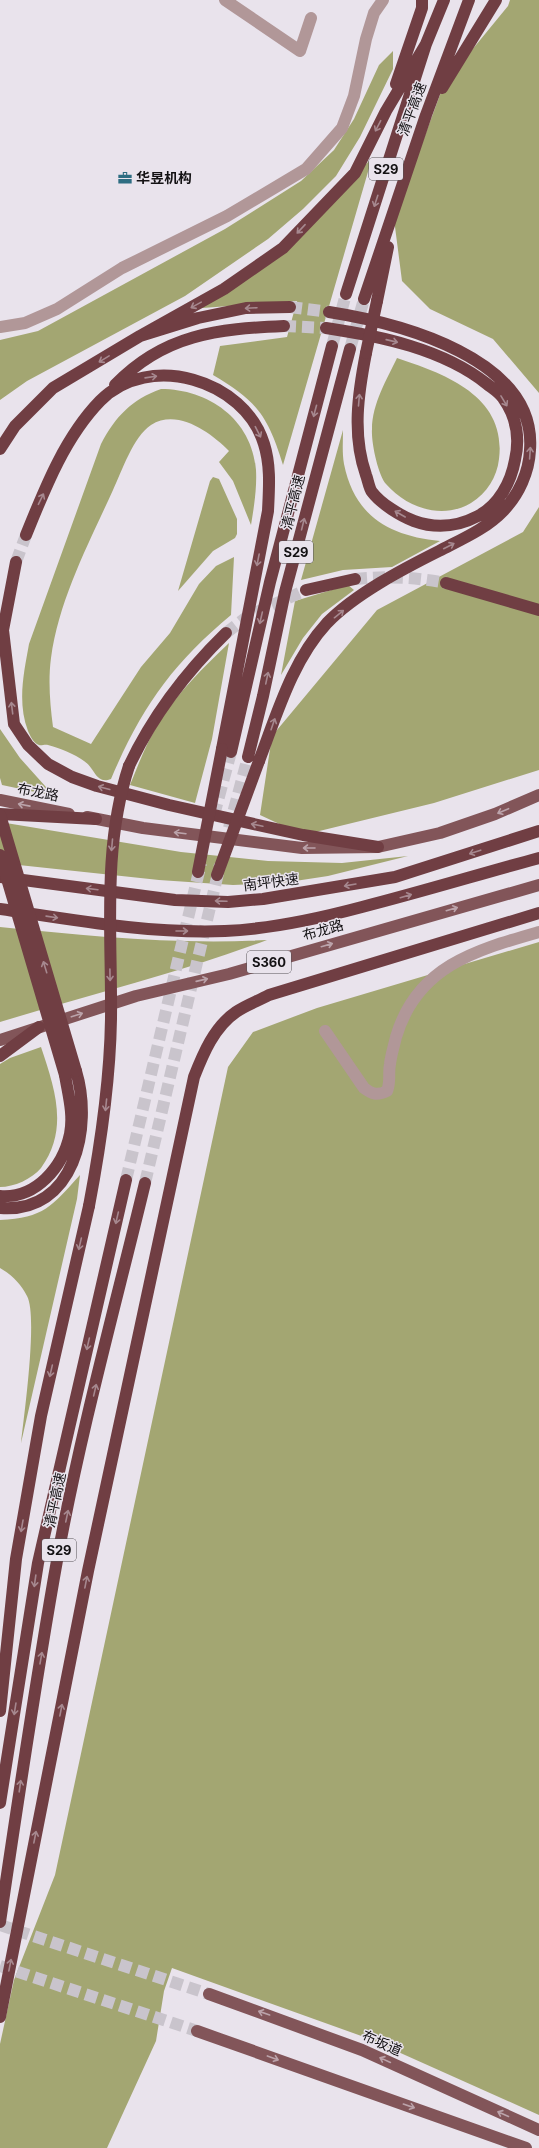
<svg xmlns="http://www.w3.org/2000/svg" width="539" height="2148" font-family="Inter,'Noto Sans SC',sans-serif">
<style>
.forest{fill:#a3a672}
.lines{fill:none;stroke-linecap:round;stroke-linejoin:round}
.major-tunnel{stroke:#c9c4cc;stroke-width:12;stroke-dasharray:12 6;stroke-linecap:butt}
.highway-tunnel{stroke:#c9c4cc;stroke-width:12;stroke-dasharray:12 6;stroke-linecap:butt}
.minor{stroke:#b19798;stroke-width:12}
.major{stroke:#825559;stroke-width:12}
.highway{stroke:#703e43;stroke-width:12}
.highway-bridge{stroke:#703e43;stroke-width:12}
.oneway{stroke:#a6888f}
.oneway2{stroke:#bba3aa}
.labels{text-anchor:middle;stroke-width:3;stroke-linejoin:round;paint-order:stroke}
.shield{fill:#e9e3ec;stroke:#545155;stroke-width:1}
.shield-label{font-size:13px;font-weight:bold;fill:#141214}
.street-label{font-size:14px;fill:#141214;stroke:#e9e3ec}
.poi-label{font-size:14px;font-weight:bold;fill:#141214;stroke:#e9e3ec;text-anchor:start}
</style>
<rect width="100%" height="100%" fill="#e9e3ec"/>
<path class="forest" d="M510,0H539V393L493,339L430,309L402,281L394,219L444,84L508,6Z
M393,51V69L360,137L336,176L303,209L268,239L185,296L27,381L0,400V340L38,331L225,229L301,181L334,150L354,119L379,65Z
M372,158L283,465C268,416 257,401 213,375L220,346L287,337L297,301L189,309L303,228Z
M397,358C445,374 507,396 499,459C497,477 487,493 471,503C442,520 407,508 386,484C378,475 371,442 372,429C372,404 387,379 397,358Z
M161,389C208,389 252,419 256,470C257,488 254,507 251,525L233,481L219,462L229,451C211,433 178,408 151,425C133,437 122,471 113,490C89,543 59,599 51,658C48,681 50,704 53,727L91,744L141,667L170,633L199,584L216,566L234,557L231,615C172,664 141,708 111,779C96,785 95,768 84,761C75,754 59,748 48,745C45,744 41,746 39,745C33,743 30,735 28,731C17,702 24,672 29,644L101,444C115,417 132,399 161,389Z
M343,430C343,441 342,453 344,464C355,518 391,536 440,541L392,567L343,570L301,580Z
M213,477L219,479L237,519V534L235,538L213,551L178,591L210,481Z
M539,507V770L434,803L303,835L260,815L272,736L377,610L523,532Z
M348,585L354,590L322,614L303,638L281,675L295,601Z
M229,643L212,739L195,803L130,785C139,763 147,741 160,721C178,692 204,667 229,643Z
M0,729L20,758L54,796L2,785L0,778Z
M0,822L181,852L268,861L342,863L408,856L328,876L282,883L233,885L159,880L0,863Z
M0,927C90,936 176,945 267,940C180,973 89,995 0,1022Z
M539,942V2115L367,2038L172,1968L164,1991L156,2041L107,2148H0V2044L14,1980L55,1875L228,1067L253,1032L317,1008Z
M41,1047C55,1089 69,1129 41,1168C32,1179 14,1187 0,1187V1064L10,1058Z
M80,1175L77,1199L21,1443C24,1415 38,1316 27,1296C21,1284 12,1275 0,1268V1220C44,1218 52,1206 80,1175Z"/>
<g class="lines">
<path class="major-tunnel" d="M0,1925L209,1994
M0,1966L197,2031"/>
<path class="highway-tunnel" d="M290,307L329,312
M284,326L326,328
M332,346L346,294
M350,349L364,299
M16,562L26,535
M355,579C386,576 415,577 446,583
M226,633L248,616L306,590
M214,815L231,752
M229,828L248,757
M126,1180L201,863
M145,1183L220,865"/>
<path class="minor" d="M225,0L300,51L311,18
M0,327L25,323L57,309L122,268L227,216L306,169L342,128L354,96L366,39L374,13L383,0
M325,1031L364,1088C372,1094 377,1096 387,1091C391,1082 388,1073 390,1064C391,1055 394,1046 396,1037C417,966 476,950 539,932"/>
<path class="major" d="M0,800L69,814
M87,817L143,828L302,848L378,847L440,833L495,814L539,795
M0,1040L136,996L229,974L539,885
M209,1994L362,2050L539,2130
M197,2031L526,2148"/>
<path class="highway" d="M396,84L422,8V0
M442,88L496,0
M346,294L426,44L444,0
M364,299L426,115L469,0
M377,301L388,247
M326,328C380,336 443,349 487,384C492,388 499,392 503,398C516,416 520,438 515,460C511,482 499,505 478,516C457,527 436,529 414,521C401,516 381,504 372,492C369,488 368,480 366,475C352,435 358,394 366,353
M140,336L224,289L283,248L355,173L386,111L426,44
M115,385C164,334 218,329 284,326
M0,449L15,426L53,388L140,336L198,318L246,308L290,307
M26,535C45,488 65,437 100,401C149,351 245,380 264,444C271,466 269,489 268,511L222,749
M446,583L539,610
M306,590L355,579
M3,630L14,724L28,745L48,764L72,777L97,786L169,805L303,835L378,847
M0,637L3,630L16,562
M231,752L270,582L332,346
M248,757L263,696L285,592L350,349
M259,761C277,714 292,661 327,623C355,594 403,569 439,551C462,539 486,529 504,510C519,494 529,472 530,450C537,358 399,323 329,312
M129,766C153,715 186,672 226,633
M0,814L96,819
M0,877L175,900L228,902L263,899L395,877L539,831
M0,909C74,920 150,934 225,931C271,929 317,919 362,907C421,892 480,874 539,858
M0,1056L39,1027
M0,1196C36,1199 63,1167 70,1134C74,1114 68,1094 65,1075
M0,1208C75,1214 93,1127 76,1071
M0,1711L16,1559L41,1416L89,1206
M0,1803L38,1563L126,1180
M0,1922C18,1800 36,1677 58,1555C81,1430 115,1307 145,1183
M0,2017L88,1571L194,1077C203,1054 214,1027 236,1012C246,1005 258,1001 269,995L539,913"/>
<path class="highway-bridge" d="M366,353L377,301
M0,815L76,1071
M0,855L65,1075
M198,872L222,749
M217,875L259,761
M89,1206C101,1143 110,1083 111,1019C112,934 102,848 129,766"/>
</g>
<defs><path id="oneway-shaft" d="M-6 0H5M1.5-3L5.5 0L1.5 3" fill="none" stroke-width="1.6" stroke-linecap="round" stroke-linejoin="round"/></defs>
<g class="oneway">
<use href="#oneway-shaft" transform="translate(378 126) rotate(117)"/>
<use href="#oneway-shaft" transform="translate(376 201) rotate(108)"/>
<use href="#oneway-shaft" transform="translate(301 229) rotate(133)"/>
<use href="#oneway-shaft" transform="translate(196 305) rotate(151)"/>
<use href="#oneway-shaft" transform="translate(251 308) rotate(177)"/>
<use href="#oneway-shaft" transform="translate(392 341) rotate(13)"/>
<use href="#oneway-shaft" transform="translate(104 359) rotate(149)"/>
<use href="#oneway-shaft" transform="translate(151 377) rotate(-8)"/>
<use href="#oneway-shaft" transform="translate(359 400) rotate(-85)"/>
<use href="#oneway-shaft" transform="translate(504 401) rotate(59)"/>
<use href="#oneway-shaft" transform="translate(315 411) rotate(105)"/>
<use href="#oneway-shaft" transform="translate(258 432) rotate(63)"/>
<use href="#oneway-shaft" transform="translate(530 453) rotate(-86)"/>
<use href="#oneway-shaft" transform="translate(41 499) rotate(-64)"/>
<use href="#oneway-shaft" transform="translate(400 514) rotate(-150)"/>
<use href="#oneway-shaft" transform="translate(303 524) rotate(-76)"/>
<use href="#oneway-shaft" transform="translate(449 546) rotate(-27)"/>
<use href="#oneway-shaft" transform="translate(258 560) rotate(101)"/>
<use href="#oneway-shaft" transform="translate(339 614) rotate(-39)"/>
<use href="#oneway-shaft" transform="translate(261 618) rotate(103)"/>
<use href="#oneway-shaft" transform="translate(267 678) rotate(-78)"/>
<use href="#oneway-shaft" transform="translate(12 708) rotate(-97)"/>
<use href="#oneway-shaft" transform="translate(273 724) rotate(-71)"/>
<use href="#oneway-shaft" transform="translate(104 788) rotate(-165)"/>
<use href="#oneway-shaft" transform="translate(257 825) rotate(-168)"/>
<use href="#oneway-shaft" transform="translate(112 845) rotate(95)"/>
<use href="#oneway-shaft" transform="translate(475 852) rotate(162)"/>
<use href="#oneway-shaft" transform="translate(350 885) rotate(170)"/>
<use href="#oneway-shaft" transform="translate(92 889) rotate(-173)"/>
<use href="#oneway-shaft" transform="translate(406 896) rotate(-16)"/>
<use href="#oneway-shaft" transform="translate(221 901) rotate(-178)"/>
<use href="#oneway-shaft" transform="translate(52 917) rotate(8)"/>
<use href="#oneway-shaft" transform="translate(182 931)"/>
<use href="#oneway-shaft" transform="translate(45 967) rotate(-107)"/>
<use href="#oneway-shaft" transform="translate(110 975) rotate(89)"/>
<use href="#oneway-shaft" transform="translate(106 1105) rotate(96)"/>
<use href="#oneway-shaft" transform="translate(117 1218) rotate(103)"/>
<use href="#oneway-shaft" transform="translate(80 1244) rotate(103)"/>
<use href="#oneway-shaft" transform="translate(88 1344) rotate(103)"/>
<use href="#oneway-shaft" transform="translate(51 1371) rotate(103)"/>
<use href="#oneway-shaft" transform="translate(95 1390) rotate(-77)"/>
<use href="#oneway-shaft" transform="translate(67 1516) rotate(-78)"/>
<use href="#oneway-shaft" transform="translate(22 1526) rotate(100)"/>
<use href="#oneway-shaft" transform="translate(35 1581) rotate(98)"/>
<use href="#oneway-shaft" transform="translate(86 1582) rotate(-79)"/>
<use href="#oneway-shaft" transform="translate(41 1658) rotate(-80)"/>
<use href="#oneway-shaft" transform="translate(15 1709) rotate(99)"/>
<use href="#oneway-shaft" transform="translate(61 1710) rotate(-79)"/>
<use href="#oneway-shaft" transform="translate(20 1786) rotate(-82)"/>
<use href="#oneway-shaft" transform="translate(35 1837) rotate(-79)"/>
<use href="#oneway-shaft" transform="translate(10 1965) rotate(-79)"/>
</g>
<g class="oneway2">
<use href="#oneway-shaft" transform="translate(24 805) rotate(-169)"/>
<use href="#oneway-shaft" transform="translate(503 811) rotate(157)"/>
<use href="#oneway-shaft" transform="translate(180 833) rotate(-173)"/>
<use href="#oneway-shaft" transform="translate(309 848) rotate(180)"/>
<use href="#oneway-shaft" transform="translate(452 909) rotate(-16)"/>
<use href="#oneway-shaft" transform="translate(327 945) rotate(-16)"/>
<use href="#oneway-shaft" transform="translate(202 980) rotate(-13)"/>
<use href="#oneway-shaft" transform="translate(77 1015) rotate(-18)"/>
<use href="#oneway-shaft" transform="translate(264 2013) rotate(-161)"/>
<use href="#oneway-shaft" transform="translate(273 2058) rotate(20)"/>
<use href="#oneway-shaft" transform="translate(385 2060) rotate(-155)"/>
<use href="#oneway-shaft" transform="translate(409 2106) rotate(19)"/>
<use href="#oneway-shaft" transform="translate(503 2114) rotate(-156)"/>
</g>
<defs>
<symbol id="office-bare" viewBox="-9 -9 18 18"><path d="M-6-3h4V-5.5h4V-3h4V5H-6ZM-1-4.5V-3h2v-1.5ZM-6 0V1H6V0Z" fill="#2e6d82" stroke="#e9e3ec" stroke-width="2.5" paint-order="stroke"/></symbol>
</defs>
<g fill-rule="evenodd">
<use href="#office-bare" x="115" y="168" width="20" height="20"/>
</g>
<g class="labels">
<g class="shield">
<rect x="369" y="158" width="34" height="22" rx="3"/>
<rect x="279" y="541" width="34" height="22" rx="3"/>
<rect x="247" y="951" width="44" height="22" rx="3"/>
<rect x="42" y="1539" width="34" height="22" rx="3"/>
</g>
<g class="shield-label">
<text x="386" y="174">S29</text>
<text x="296" y="557">S29</text>
<text x="269" y="967">S360</text>
<text x="59" y="1555">S29</text>
</g>
<g class="street-label">
<text transform="translate(412 109) rotate(-70)" y="5">清平高速</text>
<text transform="translate(293 502) rotate(-76)" y="5">清平高速</text>
<text transform="translate(38 792) rotate(11)" y="5">布龙路</text>
<text transform="translate(271 882) rotate(-7)" y="5">南坪快速</text>
<text transform="translate(323 930) rotate(-16)" y="5">布龙路</text>
<text transform="translate(55 1500) rotate(-78)" y="5">清平高速</text>
<text transform="translate(382 2043) rotate(24)" y="5">布坂道</text>
</g>
<g class="poi-label">
<text x="136" y="183">华昱机构</text>
</g>
</g>
</svg>
